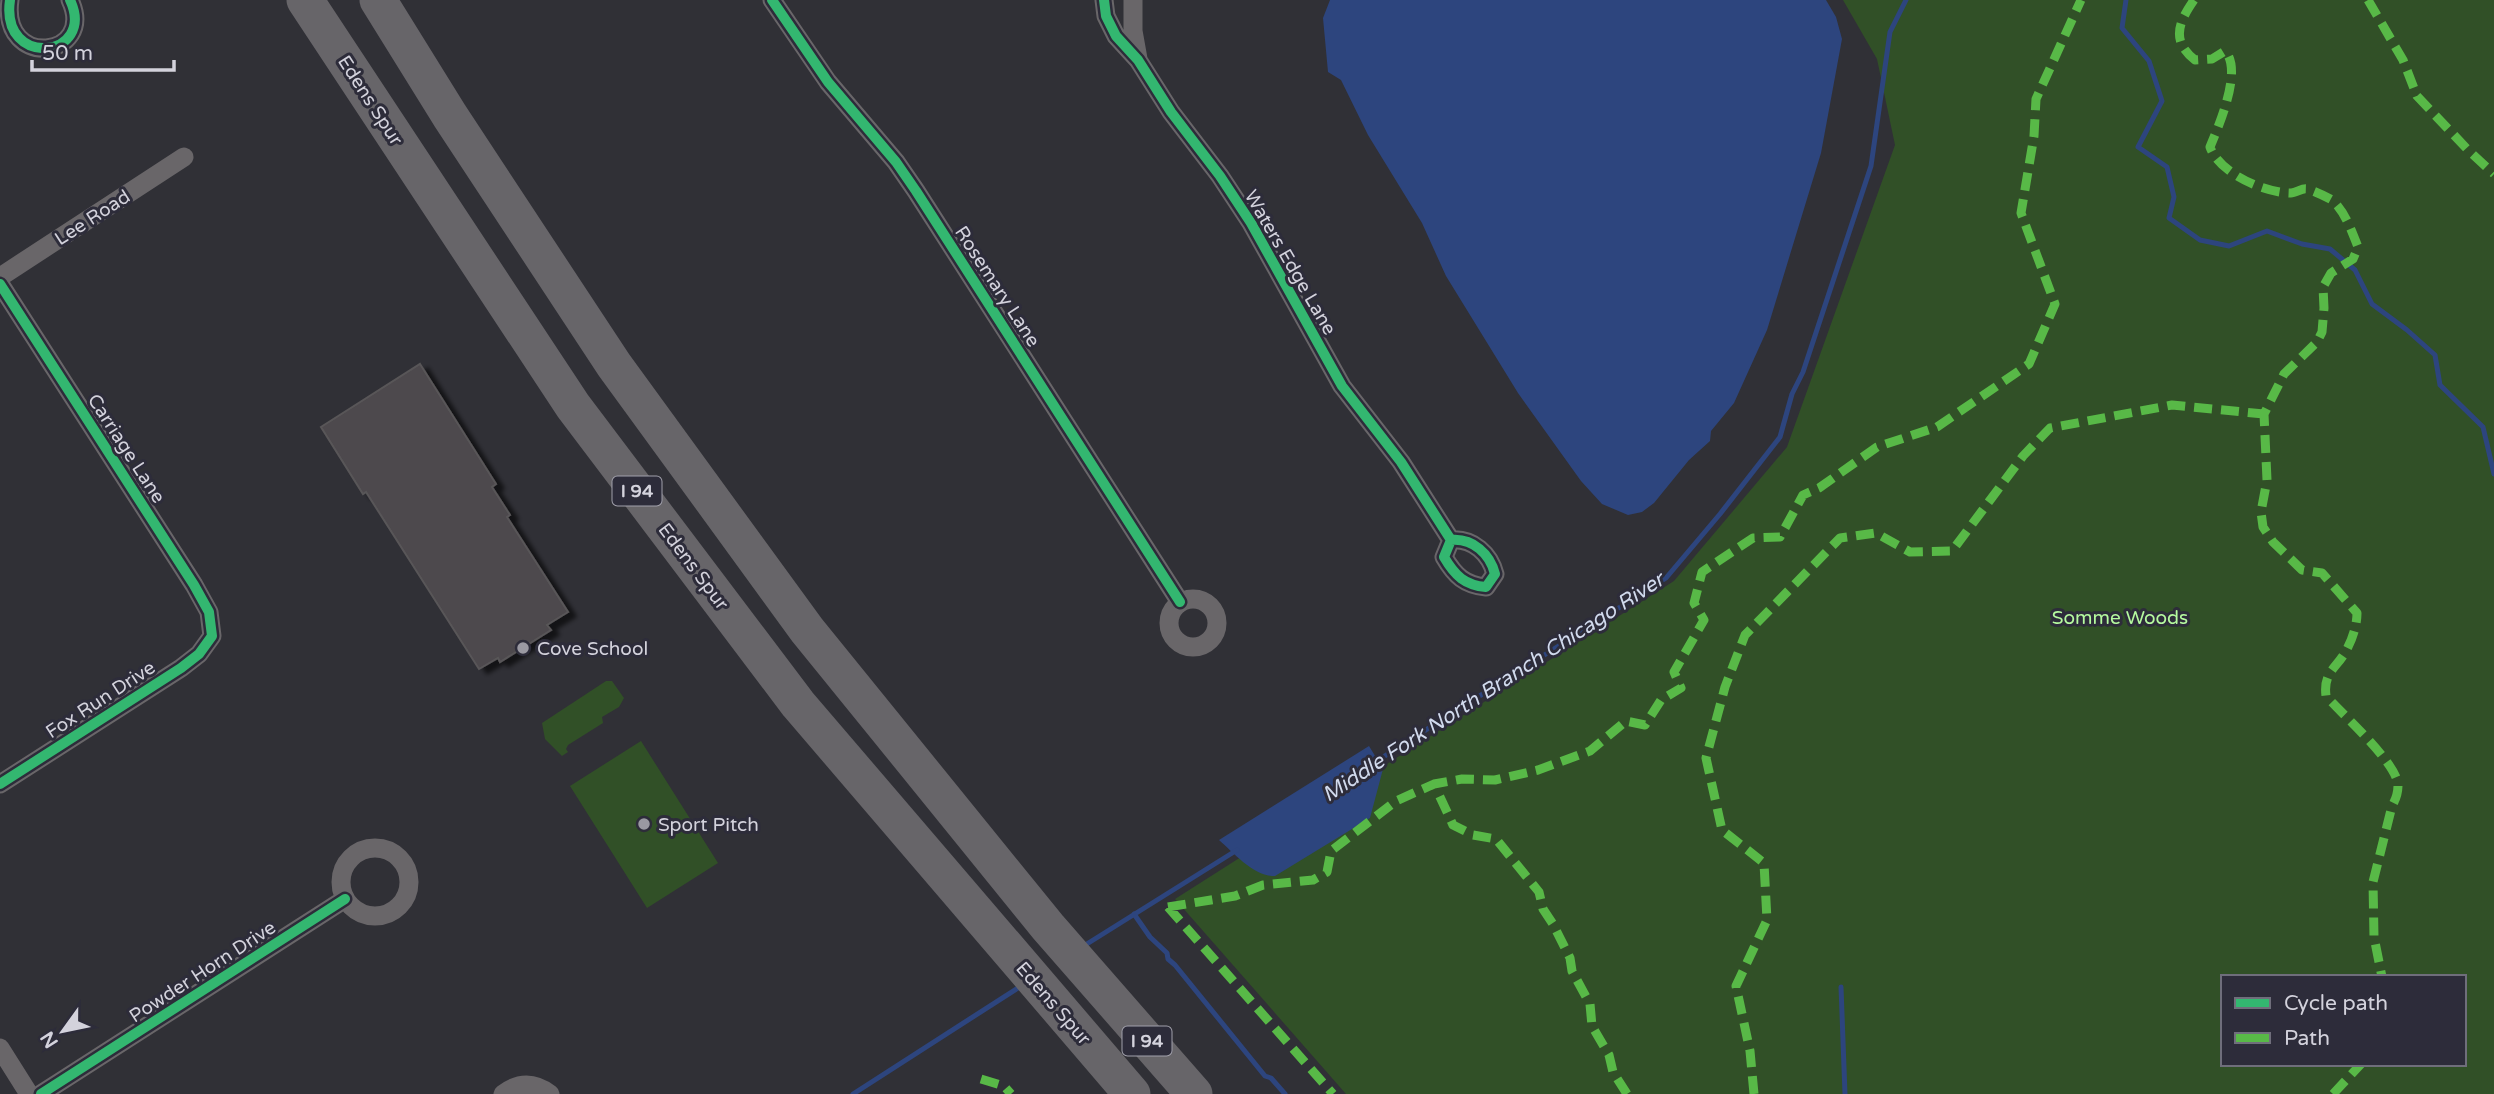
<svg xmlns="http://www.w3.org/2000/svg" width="2494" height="1094" font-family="'Varela Round',sans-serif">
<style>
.green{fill:#315027;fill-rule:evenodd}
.water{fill:#2d457e}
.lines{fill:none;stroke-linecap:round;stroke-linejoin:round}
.stream{stroke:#2d457e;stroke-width:5}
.building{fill:#4d494d;stroke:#595658;stroke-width:2;filter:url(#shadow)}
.street{stroke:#696669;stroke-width:19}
.highway{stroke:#676569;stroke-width:37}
.quiet{stroke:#58b947;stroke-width:9;stroke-dasharray:18 9;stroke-linecap:butt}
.cycleway-casing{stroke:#2d2c3a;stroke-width:15}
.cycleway{stroke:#33b770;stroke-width:10}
.poi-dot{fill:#9a99a2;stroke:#2d2c3a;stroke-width:2.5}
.labels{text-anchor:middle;stroke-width:6;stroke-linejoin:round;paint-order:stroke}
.shield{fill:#2d2c3a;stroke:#a1a0ab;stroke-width:2}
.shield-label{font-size:18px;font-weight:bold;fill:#d3d2dc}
.street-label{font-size:19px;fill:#d3d2dc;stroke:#2d2c3a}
.park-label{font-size:19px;fill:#b5fa9f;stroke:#2d2c3a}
.poi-label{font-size:19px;fill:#d3d2dc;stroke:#2d2c3a;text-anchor:start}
.water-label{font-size:21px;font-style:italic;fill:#d1daed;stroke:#2d2c3a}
</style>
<defs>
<filter id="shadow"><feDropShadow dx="8" dy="4.5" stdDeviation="2" flood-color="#0009"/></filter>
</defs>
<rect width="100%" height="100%" fill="#303036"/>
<path class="green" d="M1843,0H2494V1094H1346L1175,899L1674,581L1787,447L1895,145L1877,59ZM2223,977H2464V1064H2223Z
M606,681H612L624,698L619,707L602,717L603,723L568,745L566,749L568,752L562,756L545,739L542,723Z
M641,741L718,863L647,908L570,786Z"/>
<path class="water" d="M1330,0H1826L1836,17L1842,39L1821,153L1767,330L1734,403L1711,431L1710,441L1689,460L1654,503L1642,512L1628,515L1602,504L1581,481L1518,393L1446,276L1422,223L1368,135L1341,80L1328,72L1323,18Z
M1369,746L1383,769L1370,818L1275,876C1254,877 1234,853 1219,840Z"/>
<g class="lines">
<path class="stream" d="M2126,0L2122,28L2149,61L2162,101L2138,147L2167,167L2174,197L2169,218L2200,240L2229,246L2267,231L2302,244L2330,249L2355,270L2372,304L2407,330L2435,355L2440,385L2483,427L2494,474
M1372,764L1666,578L1720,514L1780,437L1792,394L1803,372L1871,166L1890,32L1906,0
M1134,914L1150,937L1167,953L1168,959L1175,965L1265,1076L1271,1078L1285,1094
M1082,947L1237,850
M1841,987L1845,1094
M853,1094L1021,986"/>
</g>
<path class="building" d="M420,364L496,484L492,487L510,515L507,517L568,612L547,625L551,630L500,662L498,658L479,669L366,492L363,494L321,427Z"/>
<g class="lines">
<path class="street" d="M10,0C0,70 97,58 70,0
M772,0L828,82L896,162L916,191L1180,602
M1104,0L1106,16L1116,36L1138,60L1171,112L1220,176L1251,223L1342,386L1401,462L1451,540L1444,557C1455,576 1465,585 1486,587L1495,574C1490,554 1473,538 1451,540
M1133,0V31L1138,59
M0,277L184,157
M0,284L194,585L209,612L212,636L199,654L181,668L0,784
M1169 623a24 24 0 1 1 48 0a24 24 0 1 1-48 0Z
M341 882a34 34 0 1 1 68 0a34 34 0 1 1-68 0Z
M0,1048L29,1094
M41,1094L345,899
M503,1094C519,1082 534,1082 550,1094"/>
<path class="highway" d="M305,0L573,406L798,704L1132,1094
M378,0L450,116L614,365L807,630L1048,927L1194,1094"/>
<path class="quiet" d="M2194,0C2178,23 2171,41 2195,60L2212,59L2225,51C2243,70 2219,125 2210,147C2219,173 2264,193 2291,193C2296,193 2302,188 2307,189C2312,190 2327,197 2332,200C2345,211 2352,232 2358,247L2353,259L2331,273L2323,287L2324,308L2322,332L2317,342L2284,374L2264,414L2267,480L2261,512L2263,527L2273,542L2302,570L2322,573L2357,613C2357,626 2352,640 2346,651C2336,669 2323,672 2326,696C2342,714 2397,763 2398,785C2398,793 2396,799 2392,806L2373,882L2374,937L2382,977
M2368,0L2403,60L2417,96L2468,150L2494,174
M1168,907L1235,896L1263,885L1313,880L1327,872L1331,851L1396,801L1434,784
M1168,907L1333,1094
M981,1079L1004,1086L1011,1094
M1627,1094L1613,1072L1609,1055L1592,1026L1590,1004L1572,971L1570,958L1553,924L1543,909L1539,892L1496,839L1473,835L1453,825L1434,784L1462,779L1495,780L1538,770L1590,751L1626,721L1645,725L1661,700L1681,688L1674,672L1704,620L1694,603L1702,572L1753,538L1780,537L1803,495L1819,488L1877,447L1937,427L2029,364L2055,304L2021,213L2034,136L2036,99L2081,0
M1754,1094L1750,1051L1736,986L1767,920L1764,863L1722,830L1706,758L1725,687L1745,635L1840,538L1876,533L1910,552L1952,551L2023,456L2050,428L2172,405L2264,414
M2333,1094L2361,1064"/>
<defs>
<path id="cycleway" d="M10,0C0,70 97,58 70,0
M772,0L828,82L896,162L916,191L1180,602
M1104,0L1106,16L1116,36L1138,60L1171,112L1220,176L1251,223L1342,386L1401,462L1451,540L1444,557C1455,576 1465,585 1486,587L1495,574C1490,554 1473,538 1451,540
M0,284L194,585L209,612L212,636L199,654L181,668L0,784
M41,1094L345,899"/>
</defs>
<use href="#cycleway" class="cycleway-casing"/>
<use href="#cycleway" class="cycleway"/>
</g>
<g class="poi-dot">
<circle cx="523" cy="648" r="7"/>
<circle cx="644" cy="824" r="7"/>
</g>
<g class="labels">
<g class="shield">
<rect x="612.5" y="476.5" width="49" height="29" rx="5"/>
<rect x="1122.5" y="1026.5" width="49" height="29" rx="5"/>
</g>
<g class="shield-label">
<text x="637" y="497">I 94</text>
<text x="1147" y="1047">I 94</text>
</g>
<g class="street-label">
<text transform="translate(371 100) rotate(57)" y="7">Edens Spur</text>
<text transform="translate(92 217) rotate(-33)" y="7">Lee Road</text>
<text transform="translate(1291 262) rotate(60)" y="7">Waters Edge Lane</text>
<text transform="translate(998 286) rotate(57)" y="7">Rosemary Lane</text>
<text transform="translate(127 448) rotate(57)" y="7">Carriage Lane</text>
<text transform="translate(694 566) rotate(53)" y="7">Edens Spur</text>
<text transform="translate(100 699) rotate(-33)" y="7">Fox Run Drive</text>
<text transform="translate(202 971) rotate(-33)" y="7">Powder Horn Drive</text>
<text transform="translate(1054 1003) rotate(49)" y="7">Edens Spur</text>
</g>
<g class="park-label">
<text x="2120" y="624">Somme Woods</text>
</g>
<g class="poi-label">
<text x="537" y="655">Cove School</text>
<text x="658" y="831">Sport Pitch</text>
</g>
<g class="water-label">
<text transform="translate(1493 687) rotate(-33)" y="7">Middle Fork North Branch Chicago River</text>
</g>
</g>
<rect x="2221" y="975" width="245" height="91" fill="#2d2c3a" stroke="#6f6e7b" stroke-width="2"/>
<rect x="2235" y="998" width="35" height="10" fill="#33b770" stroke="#6f6e7b" stroke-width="2"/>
<text x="2284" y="1010" font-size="21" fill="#d3d2dc">Cycle path</text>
<rect x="2235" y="1033" width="35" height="10" fill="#58b947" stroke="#6f6e7b" stroke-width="2"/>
<text x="2284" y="1045" font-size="21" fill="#d3d2dc">Path</text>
<g transform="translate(63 1031) rotate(237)" stroke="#2d2c3a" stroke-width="5" paint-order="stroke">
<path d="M0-5L12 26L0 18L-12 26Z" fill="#d3d2dc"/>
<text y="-10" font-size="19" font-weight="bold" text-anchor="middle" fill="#d3d2dc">N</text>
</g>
<path d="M32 60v10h142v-10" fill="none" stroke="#d3d2dc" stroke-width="3.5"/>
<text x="42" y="60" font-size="21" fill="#d3d2dc" stroke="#2d2c3a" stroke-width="5" paint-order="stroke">50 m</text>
</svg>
